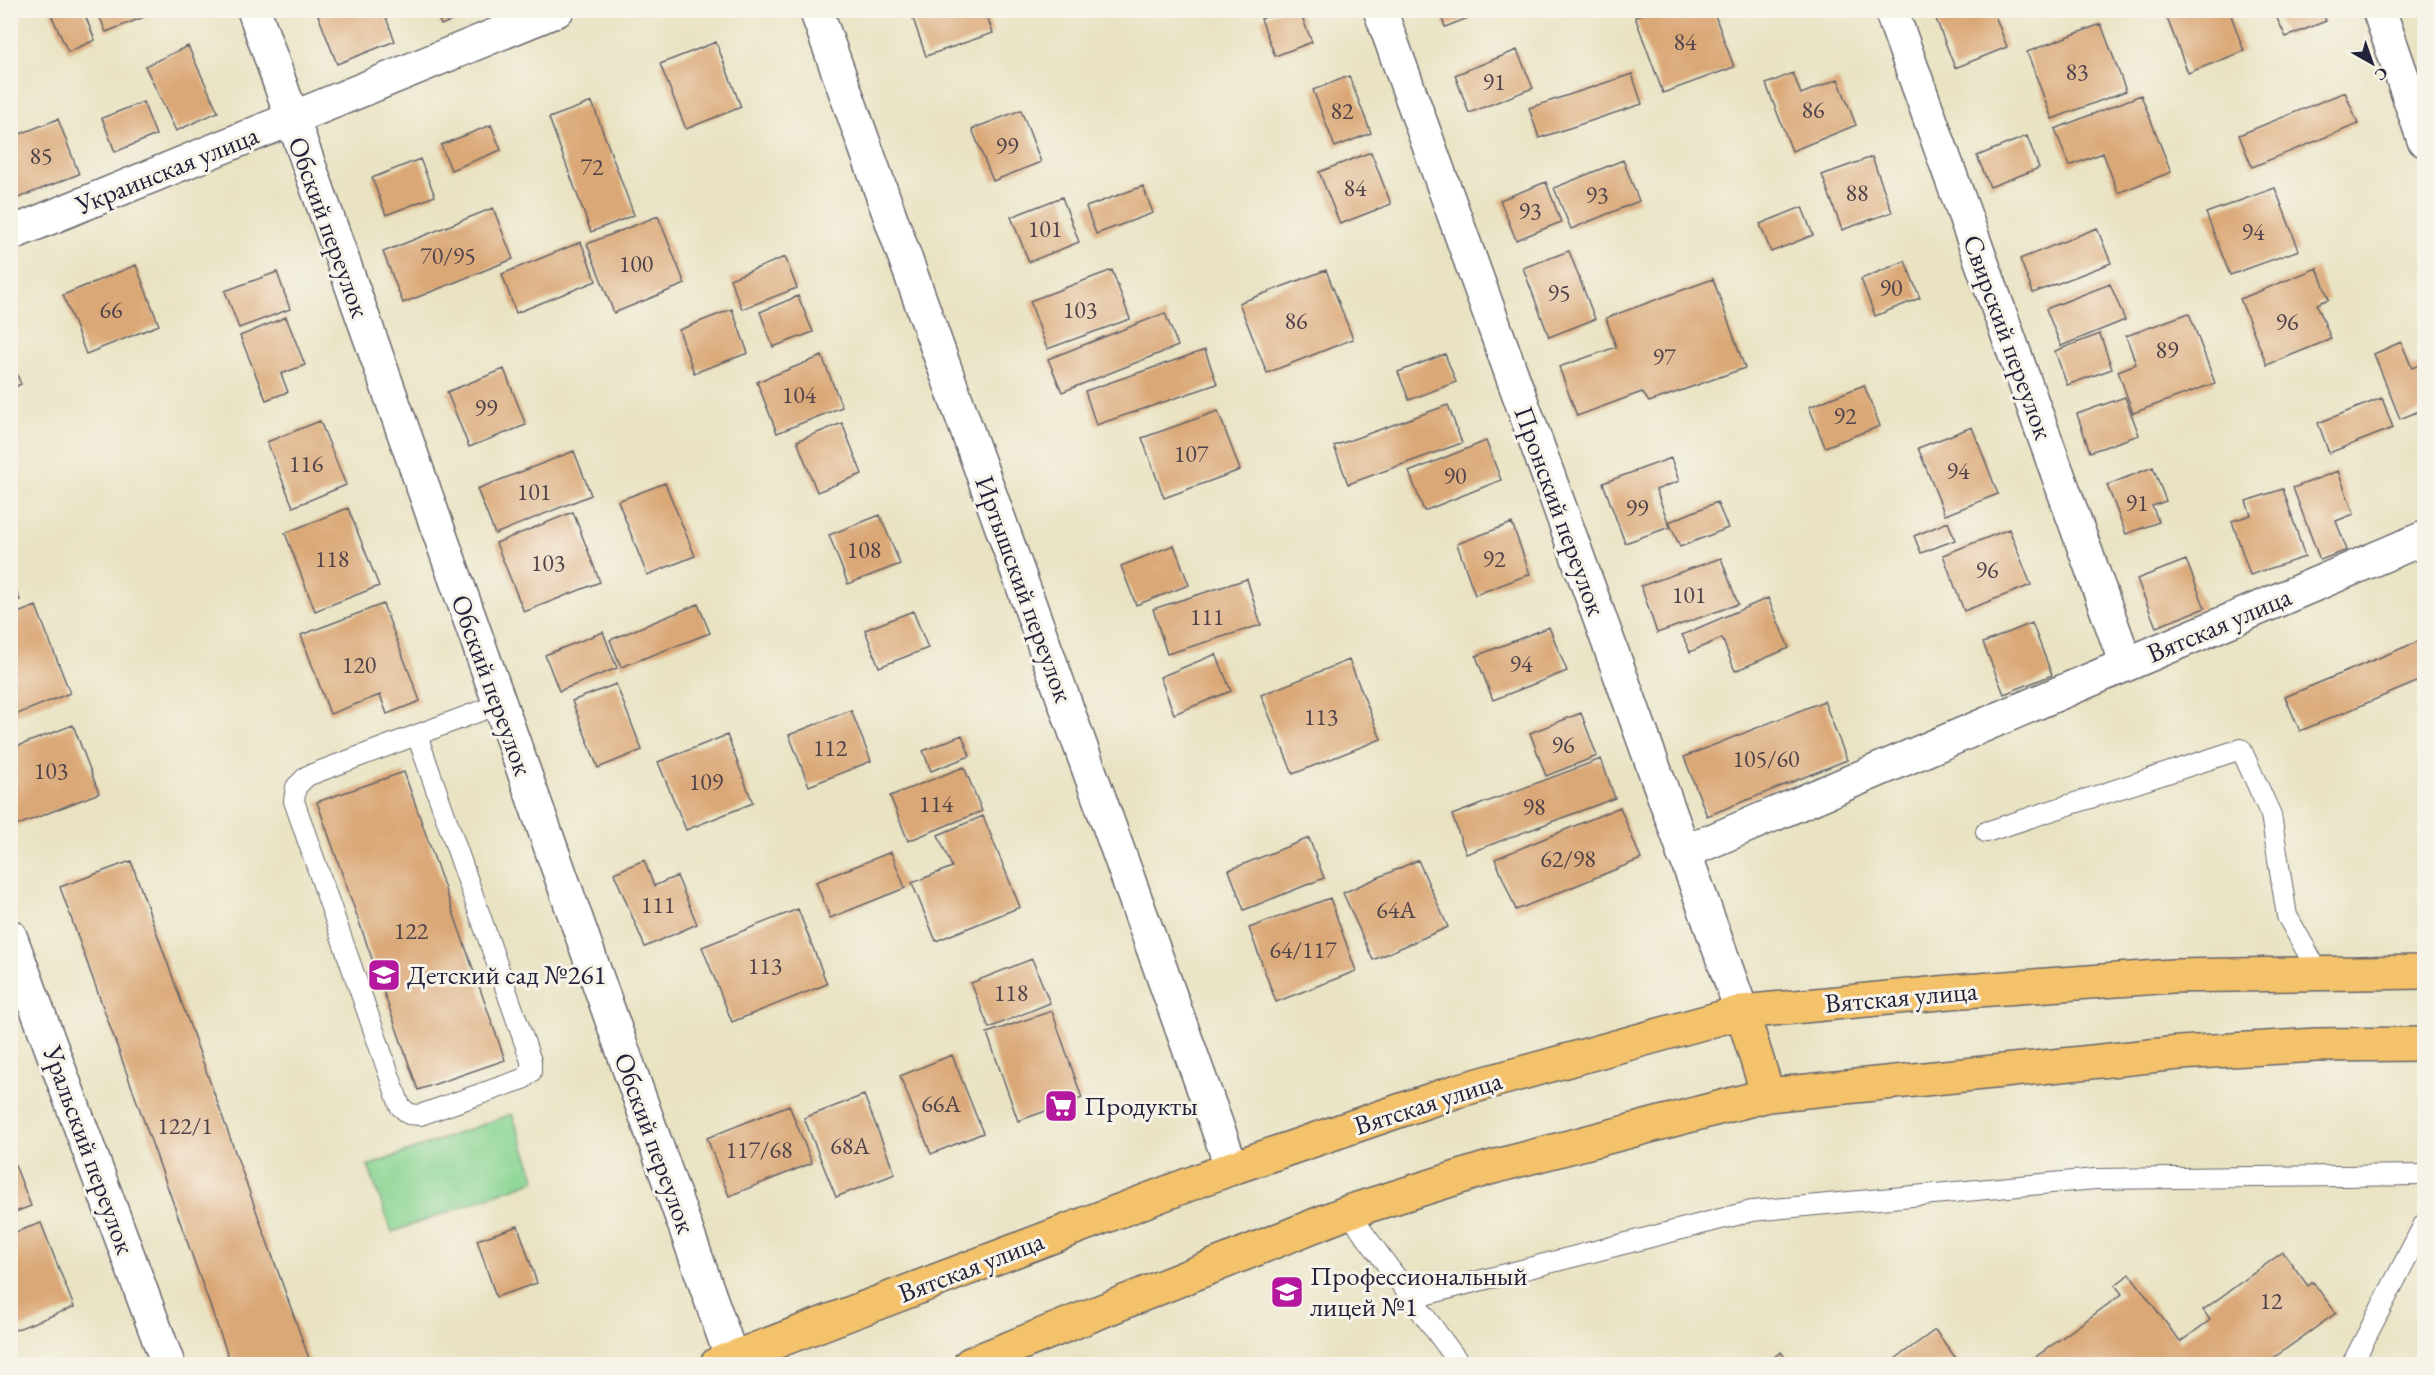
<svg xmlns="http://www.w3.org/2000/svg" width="2435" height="1375" font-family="'EB Garamond',serif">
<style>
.green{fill:#87d492;stroke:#547b66;stroke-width:1.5}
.building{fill:#daa776}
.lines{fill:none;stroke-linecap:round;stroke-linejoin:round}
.lane-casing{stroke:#68666b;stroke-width:22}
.street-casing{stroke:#68666b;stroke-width:36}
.primary-casing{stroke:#68666b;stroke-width:36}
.lane{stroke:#fff;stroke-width:20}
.street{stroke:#fff;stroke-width:33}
.primary{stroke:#f3c26a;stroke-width:33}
.labels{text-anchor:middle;stroke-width:6;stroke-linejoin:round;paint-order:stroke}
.number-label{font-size:24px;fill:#50434a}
.street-label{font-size:27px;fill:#22223b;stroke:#f7f3e8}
.poi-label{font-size:27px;fill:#22223b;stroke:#f7f3e8;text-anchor:start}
</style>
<rect width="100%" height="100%" fill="#f7f3e8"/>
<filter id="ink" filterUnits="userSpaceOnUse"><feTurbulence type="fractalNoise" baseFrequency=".0167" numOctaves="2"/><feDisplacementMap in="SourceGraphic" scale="12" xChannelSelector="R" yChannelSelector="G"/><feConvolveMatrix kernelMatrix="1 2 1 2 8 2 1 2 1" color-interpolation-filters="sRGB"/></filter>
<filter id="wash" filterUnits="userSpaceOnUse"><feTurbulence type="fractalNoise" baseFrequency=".008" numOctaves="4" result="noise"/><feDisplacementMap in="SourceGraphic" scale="24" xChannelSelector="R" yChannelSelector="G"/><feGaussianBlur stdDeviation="1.35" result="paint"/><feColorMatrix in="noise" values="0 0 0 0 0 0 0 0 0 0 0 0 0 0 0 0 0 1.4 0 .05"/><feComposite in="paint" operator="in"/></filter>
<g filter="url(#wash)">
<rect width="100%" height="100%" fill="#e9e3c3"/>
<path class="green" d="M512,1114L536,1180L392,1232L368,1166Z"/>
<g id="blocks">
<path class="building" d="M49,10H83L95,40L68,52Z
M97,10H159V11L106,32Z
M316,10H383L395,41L337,64Z
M435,10H477V11L441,25Z
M910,10H985L993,33L926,56Z
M1281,10H1299L1312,42L1275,56L1261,19Z
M1439,10H1486V11L1445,27Z
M1653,10H1713L1734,67L1663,93L1635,17Z
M1956,10H1993L2007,47L1955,68L1936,19Z
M2164,10H2229L2244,51L2188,73Z
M2273,10H2322L2326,21L2286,37Z
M2101,24L2126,91L2052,119L2027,52Z
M716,42L741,107L686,129L660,64Z
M188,46L218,112L176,131L145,66Z
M1517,50L1533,88L1469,113L1455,75Z
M1793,73L1801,94L1838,79L1856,125L1792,151L1766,84Z
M1632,74L1642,104L1539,138L1529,108Z
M1349,76L1371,133L1335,147L1313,90Z
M2345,92L2358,124L2252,167L2239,135Z
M2141,95L2171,172L2118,193L2103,153L2069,166L2055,129Z
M143,102L156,135L115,152L102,118Z
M592,102L634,215L591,232L549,118Z
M1021,110L1041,162L993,181L972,129Z
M58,119L79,174L13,200L10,138Z
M491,125L501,150L451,170L441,145Z
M2027,136L2039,168L1990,187L1977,156Z
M1371,152L1391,204L1340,224L1319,172Z
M1872,157L1892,212L1842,230L1822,175Z
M420,159L435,196L386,215L372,178Z
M1623,160L1639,201L1571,229L1554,188Z
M1546,182L1561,222L1516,240L1500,200Z
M1143,186L1153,213L1096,234L1086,207Z
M2275,188L2299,250L2230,275L2206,213Z
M1062,197L1079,242L1029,262L1011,217Z
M1802,207L1813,235L1771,252L1760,224Z
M493,208L513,259L403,303L383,252Z
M658,216L685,284L614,313L587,244Z
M2097,228L2111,263L2033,293L2020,259Z
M581,242L596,281L516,313L502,274Z
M1569,251L1595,319L1549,337L1523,268Z
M785,257L797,288L742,309L730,279Z
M1905,261L1920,298L1875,316L1861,279Z
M136,265L159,325L86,354L63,295Z
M2317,268L2329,299L2317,304L2331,339L2267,365L2240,299Z
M1112,270L1130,319L1047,349L1030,301Z
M1326,270L1353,339L1267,373L1239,303Z
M277,272L290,309L239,328L225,291Z
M1713,279L1745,368L1649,402L1642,392L1577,416L1559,367L1616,347L1606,318Z
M2110,284L2125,320L2061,346L2046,309Z
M798,296L813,332L773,347L760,312Z
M732,309L748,353L694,373L679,330Z
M1165,313L1178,346L1062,392L1048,359Z
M2189,313L2215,383L2133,413L2118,371L2136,364L2126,336Z
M286,317L305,365L281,374L288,392L266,400L240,336Z
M2100,334L2112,369L2067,385L2055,351Z
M2401,342L2412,368L2424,363V409L2400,419L2374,354Z
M1205,350L1217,384L1096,425L1085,391Z
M1445,354L1456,382L1409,400L1398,372Z
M822,356L842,407L777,433L757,382Z
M10,358L21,384L10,389Z
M504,369L526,425L469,447L447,392Z
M1864,385L1880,426L1825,447L1809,407Z
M2125,397L2139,435L2090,452L2077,414Z
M2382,398L2393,428L2329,453L2318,423Z
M1448,405L1462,443L1348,484L1334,446Z
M1218,411L1240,470L1164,498L1142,438Z
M320,421L346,485L293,507L267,442Z
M842,423L862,474L817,492L797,441Z
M1972,427L1998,494L1945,515L1918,448Z
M1486,441L1501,480L1424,511L1409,472Z
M574,451L591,495L495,534L477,489Z
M1671,458L1679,481L1656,490L1670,527L1625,543L1603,483Z
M2153,467L2166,501L2152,506L2159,522L2126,534L2107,485Z
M2338,471L2354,514L2336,521L2347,550L2320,560L2293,488Z
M665,483L695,556L647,575L618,501Z
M2283,489L2305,557L2250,575L2232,521L2251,515L2246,501Z
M1717,502L1728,528L1680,547L1669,522Z
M348,508L379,586L315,611L285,533Z
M573,512L600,582L524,612L496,543Z
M880,515L900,564L848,584L829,535Z
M1948,522L1955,540L1921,553L1914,536Z
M1512,523L1530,574L1475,595L1457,544Z
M2009,529L2031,585L1964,611L1943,555Z
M1174,545L1189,585L1136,605L1121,566Z
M1721,558L1738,604L1657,633L1641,586Z
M2186,560L2205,608L2156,627L2137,579Z
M10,576L20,600L10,603Z
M1247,579L1261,625L1167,654L1153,609Z
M1768,598L1789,648L1735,671L1722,638L1690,652L1682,635Z
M383,604L420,701L387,714L380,695L330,714L301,635Z
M698,604L710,633L621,667L610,640Z
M36,606L70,693L10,717V616Z
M913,611L928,648L879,667L865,630Z
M2032,623L2052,675L2004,694L1983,643Z
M1549,627L1567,671L1493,700L1476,656Z
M603,632L617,668L559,691L545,655Z
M2424,639V679L2300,731L2285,697Z
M1216,654L1231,691L1174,714L1160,677Z
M1349,660L1381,739L1293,774L1261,695Z
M616,684L642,750L598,768L572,701Z
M1824,701L1847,760L1707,816L1684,757Z
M851,710L871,761L809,786L789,735Z
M1581,713L1597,756L1546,776L1530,733Z
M73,725L99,793L13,827L10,749Z
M727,735L753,803L686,830L658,762Z
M962,735L970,756L931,771L923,751Z
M1601,759L1615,798L1466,854L1452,815Z
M964,767L982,811L908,841L890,796Z
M404,772L505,1060L418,1090L317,802Z
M1620,807L1641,859L1516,910L1495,859Z
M983,816L1020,907L936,941L912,883L952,867L938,835Z
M1309,838L1324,878L1244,910L1229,870Z
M891,852L905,888L830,918L816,882Z
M644,860L654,886L677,876L697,924L645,947L614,873Z
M1418,860L1448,927L1373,960L1343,893Z
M131,861L311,1364H231L60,887Z
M1330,898L1356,971L1276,1002L1249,928Z
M798,909L827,984L732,1022L702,947Z
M1032,959L1050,1003L989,1028L971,983Z
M1052,1011L1082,1098L1018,1121L987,1033Z
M952,1055L983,1133L931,1154L900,1076Z
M864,1095L895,1174L836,1197L804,1118Z
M789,1105L812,1163L729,1196L707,1138Z
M13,1160L31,1206L10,1214V1161Z
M41,1223L74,1307L10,1332V1234Z
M518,1226L537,1283L496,1297L477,1240Z
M2283,1252L2308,1286L2313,1282L2336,1313L2265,1364H2148L2146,1362L2142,1364H2026L2122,1294L2115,1285L2130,1274L2180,1342L2210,1320L2203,1310Z
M1935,1330L1960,1364L1965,1361L1967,1364H1888Z
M1781,1352L1790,1364H1764Z"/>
</g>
</g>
<g filter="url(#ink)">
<use href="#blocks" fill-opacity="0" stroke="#68666b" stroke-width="1.5"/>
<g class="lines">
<defs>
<path id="lane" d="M417,735L531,1061V1072L523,1079L420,1115L409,1114L400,1106L294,801L296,787L307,776L499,704
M1986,832L2241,749L2271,815L2287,916L2319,973
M1348,1212L1460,1364
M1412,1298L1752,1211L2095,1179L2424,1175
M2352,1364L2424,1224"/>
<path id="street" d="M254,10L732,1359
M816,10L1232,1168
M1380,10L1742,1012
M1891,10L2126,664
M2379,10L2424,140
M10,234L557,10
M1683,853L2424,538
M10,936L168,1364"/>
<path id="primary" d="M1742,1012L1768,1095
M717,1364L1232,1168L1457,1091L1742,1012L1950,992L2172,976L2424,972
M970,1364L1348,1212L1489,1168L1768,1095L2179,1053L2316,1045L2424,1044"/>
</defs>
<use href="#lane" class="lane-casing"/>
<use href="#street" class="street-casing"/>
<use href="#primary" class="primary-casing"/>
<use href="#lane" class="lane"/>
<use href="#street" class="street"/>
<use href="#primary" class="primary"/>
</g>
</g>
<defs>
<symbol id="school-square" viewBox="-11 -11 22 22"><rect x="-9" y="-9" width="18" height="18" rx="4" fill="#b5179e" stroke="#f7f3e8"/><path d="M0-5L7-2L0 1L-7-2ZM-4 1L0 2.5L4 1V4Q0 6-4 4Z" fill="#fff"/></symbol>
<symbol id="supermarket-square" viewBox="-11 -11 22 22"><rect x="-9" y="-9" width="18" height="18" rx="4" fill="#b5179e" stroke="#f7f3e8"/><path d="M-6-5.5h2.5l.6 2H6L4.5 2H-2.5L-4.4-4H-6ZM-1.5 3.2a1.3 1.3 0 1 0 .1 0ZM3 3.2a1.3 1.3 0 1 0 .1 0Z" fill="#fff"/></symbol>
<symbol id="university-square" viewBox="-11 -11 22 22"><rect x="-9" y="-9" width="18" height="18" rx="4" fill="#b5179e" stroke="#f7f3e8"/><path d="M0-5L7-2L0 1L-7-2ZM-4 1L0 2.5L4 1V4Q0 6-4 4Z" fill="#fff"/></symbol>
</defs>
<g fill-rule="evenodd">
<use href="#school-square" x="365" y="956" width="38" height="38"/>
<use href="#supermarket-square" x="1042" y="1087" width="38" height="38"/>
<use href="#university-square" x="1268" y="1273" width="38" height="38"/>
</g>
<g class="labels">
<g class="number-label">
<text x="1685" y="50">84</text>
<text x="2077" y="80">83</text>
<text x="1494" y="90">91</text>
<text x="1813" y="118">86</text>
<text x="1342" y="119">82</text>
<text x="1007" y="154">99</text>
<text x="41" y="164">85</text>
<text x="592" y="175">72</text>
<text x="1355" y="196">84</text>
<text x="1857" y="201">88</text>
<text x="1597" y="203">93</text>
<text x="1530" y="219">93</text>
<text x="1045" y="237">101</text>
<text x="2253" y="240">94</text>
<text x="448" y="264">70/95</text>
<text x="636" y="272">100</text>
<text x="1891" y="296">90</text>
<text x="1559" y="301">95</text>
<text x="111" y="318">66</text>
<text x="1080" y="318">103</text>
<text x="1296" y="329">86</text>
<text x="2287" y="330">96</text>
<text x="2167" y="358">89</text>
<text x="1664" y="365">97</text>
<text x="799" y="403">104</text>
<text x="486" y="416">99</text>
<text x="1845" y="424">92</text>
<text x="1191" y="462">107</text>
<text x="306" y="472">116</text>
<text x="1958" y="479">94</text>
<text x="1455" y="484">90</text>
<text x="534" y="500">101</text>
<text x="2137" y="511">91</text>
<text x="1637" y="516">99</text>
<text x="864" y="558">108</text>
<text x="332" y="567">118</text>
<text x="1494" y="567">92</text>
<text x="548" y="571">103</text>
<text x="1987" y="578">96</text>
<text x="1689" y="603">101</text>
<text x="1207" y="625">111</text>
<text x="1521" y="672">94</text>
<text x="359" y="673">120</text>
<text x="1321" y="725">113</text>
<text x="1563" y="753">96</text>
<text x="830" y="756">112</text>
<text x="1766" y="767">105/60</text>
<text x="51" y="779">103</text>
<text x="706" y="790">109</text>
<text x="936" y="812">114</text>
<text x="1534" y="815">98</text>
<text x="1568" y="867">62/98</text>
<text x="658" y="913">111</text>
<text x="1396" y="918">64А</text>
<text x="411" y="939">122</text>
<text x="1303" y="958">64/117</text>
<text x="765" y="974">113</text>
<text x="1011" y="1001">118</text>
<text x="941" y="1112">66А</text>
<text x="185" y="1134">122/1</text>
<text x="850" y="1154">68А</text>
<text x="759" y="1158">117/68</text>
<text x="2271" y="1309">12</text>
</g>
<g class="street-label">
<text transform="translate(167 170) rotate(-22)" y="9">Украинская улица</text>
<text transform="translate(329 227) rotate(70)" y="9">Обский переулок</text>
<text transform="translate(2008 337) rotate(70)" y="9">Свирский переулок</text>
<text transform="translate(1560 511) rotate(70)" y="9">Пронский переулок</text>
<text transform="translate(1024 589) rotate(70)" y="9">Иртышский переулок</text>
<text transform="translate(2219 625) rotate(-23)" y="9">Вятская улица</text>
<text transform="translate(492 685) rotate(70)" y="9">Обский переулок</text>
<text transform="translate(1901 997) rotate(-5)" y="9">Вятская улица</text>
<text transform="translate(1428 1103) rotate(-18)" y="9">Вятская улица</text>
<text transform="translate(655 1143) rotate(70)" y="9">Обский переулок</text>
<text transform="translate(89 1150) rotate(70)" y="9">Уральский переулок</text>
<text transform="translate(971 1267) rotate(-21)" y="9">Вятская улица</text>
</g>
<g class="poi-label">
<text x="407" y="984">Детский сад №261</text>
<text x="1084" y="1115">Продукты</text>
<text x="1310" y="1285">Профессиональный<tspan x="1310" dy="31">лицей №1</tspan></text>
</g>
</g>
<rect width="2435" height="1375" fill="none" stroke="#f7f3e8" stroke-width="36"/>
<g transform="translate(2372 63) rotate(140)" stroke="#f7f3e8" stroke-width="4.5" paint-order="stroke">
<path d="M0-4.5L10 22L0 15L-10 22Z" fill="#22223b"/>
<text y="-9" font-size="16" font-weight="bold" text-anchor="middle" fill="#22223b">С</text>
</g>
</svg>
